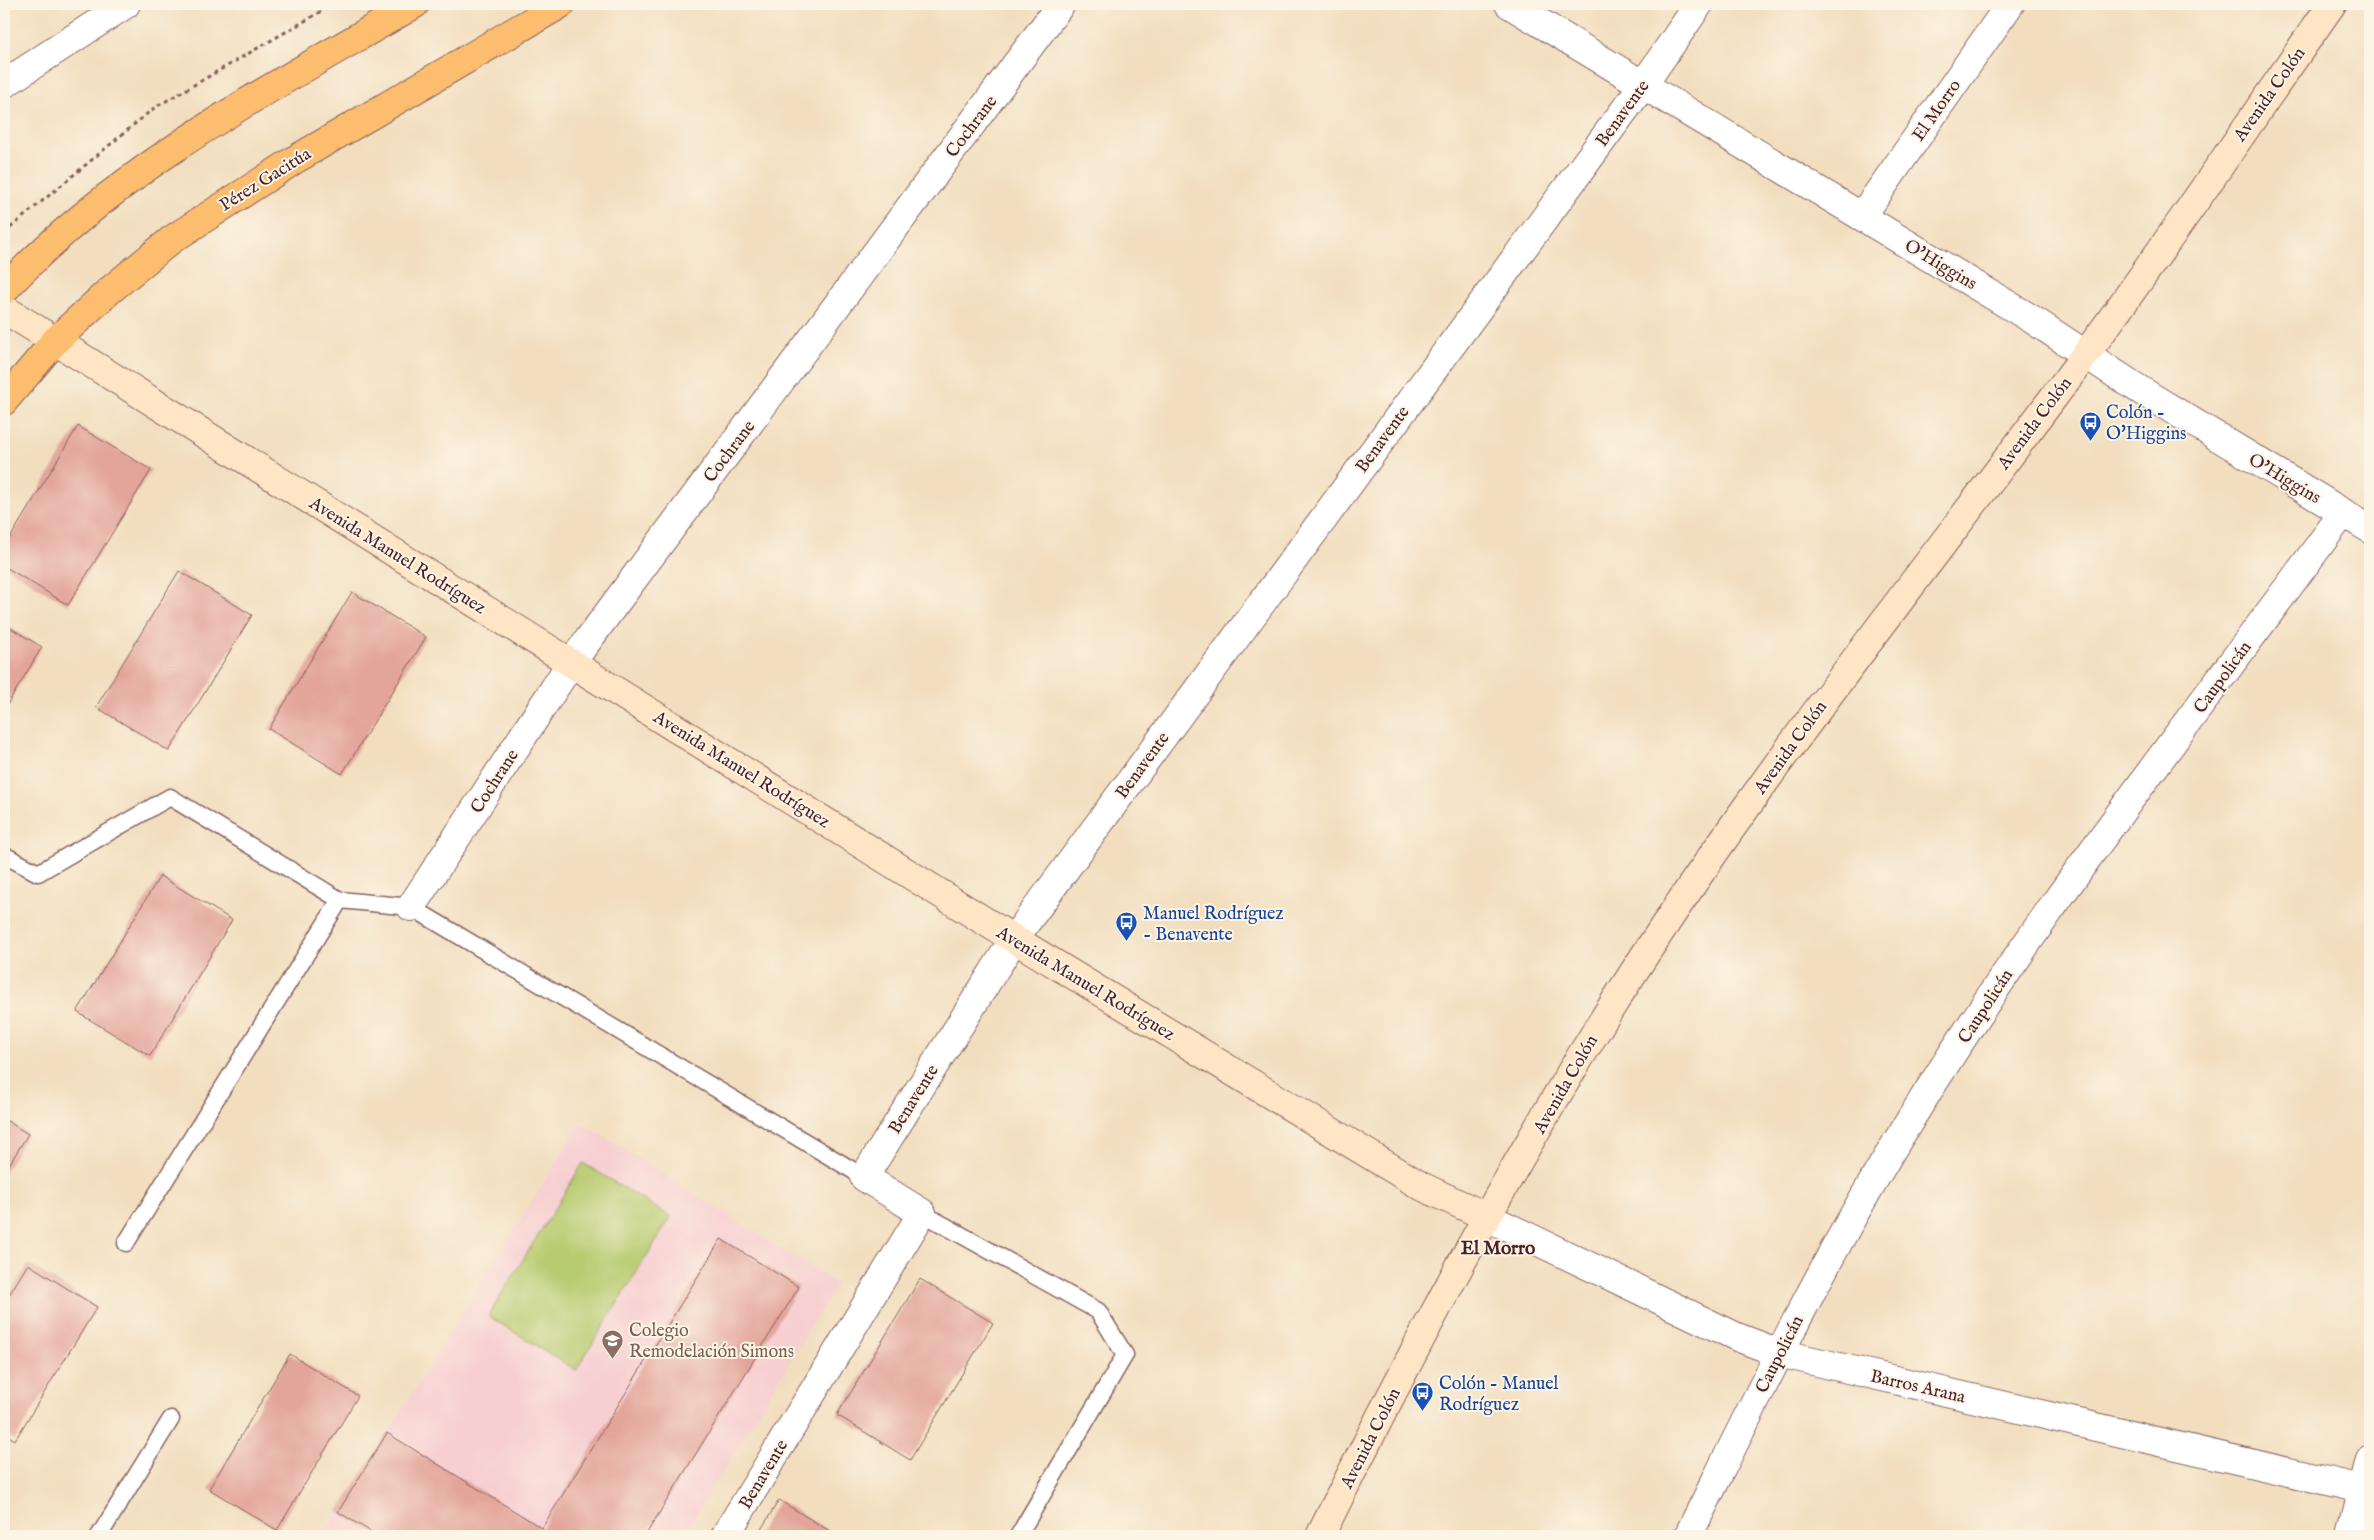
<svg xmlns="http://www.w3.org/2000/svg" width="2374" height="1540" font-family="'IM FELL English',serif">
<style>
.built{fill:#f7cfd1}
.green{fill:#b7cb6f;stroke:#80754d}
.building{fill:#e3a49a}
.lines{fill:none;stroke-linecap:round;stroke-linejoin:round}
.lane-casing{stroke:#85625f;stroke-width:19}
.street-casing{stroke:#85625f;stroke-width:30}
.secondary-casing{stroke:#85625f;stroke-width:30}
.primary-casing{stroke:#85625f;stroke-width:30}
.path{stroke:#85625f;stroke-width:3;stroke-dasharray:4 4;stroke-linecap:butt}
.lane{stroke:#fff;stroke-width:16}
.street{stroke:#fff;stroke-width:28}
.secondary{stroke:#fee5c5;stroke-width:28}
.primary{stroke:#fcbd6e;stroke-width:28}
.labels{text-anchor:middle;stroke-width:4;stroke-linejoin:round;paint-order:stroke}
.street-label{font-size:18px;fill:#4a1f2b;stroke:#fcf5e5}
.transit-label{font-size:18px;fill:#164399;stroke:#fcf5e5;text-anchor:start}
.education-label{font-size:18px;fill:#785e54;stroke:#fcf5e5;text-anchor:start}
.neighbourhood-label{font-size:19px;font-weight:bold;fill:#4a1f2b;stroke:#fcf5e5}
</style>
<rect width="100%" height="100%" fill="#fcf5e5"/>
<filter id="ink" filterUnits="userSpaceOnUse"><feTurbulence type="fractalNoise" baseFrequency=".02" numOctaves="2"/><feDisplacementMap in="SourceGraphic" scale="10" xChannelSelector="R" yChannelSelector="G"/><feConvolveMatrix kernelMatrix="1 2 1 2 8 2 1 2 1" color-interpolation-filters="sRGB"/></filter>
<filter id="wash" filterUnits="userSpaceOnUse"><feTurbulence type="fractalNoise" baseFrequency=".0096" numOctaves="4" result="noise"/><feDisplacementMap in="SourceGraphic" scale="20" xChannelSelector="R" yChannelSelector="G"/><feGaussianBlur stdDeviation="1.12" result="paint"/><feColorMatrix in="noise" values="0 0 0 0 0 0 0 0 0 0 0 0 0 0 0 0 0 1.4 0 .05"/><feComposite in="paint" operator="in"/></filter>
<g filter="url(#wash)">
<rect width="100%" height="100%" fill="#f2debf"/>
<path class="built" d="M581,1122L837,1284L683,1536H335L327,1531Z"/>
<path class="green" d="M583,1163L671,1217L576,1370L488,1316Z"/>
<g id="blocks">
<path class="building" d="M78,426L151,470L68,605L4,566V548Z
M179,571L252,615L169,751L96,707Z
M352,592L426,637L342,774L269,729Z
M4,624L42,647L4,710Z
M160,876L232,920L150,1056L77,1012Z
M4,1119L28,1134L4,1173Z
M721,1239L799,1287L645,1536H378L338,1512L387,1433L542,1528Z
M28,1264L97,1307L15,1440L4,1433V1303Z
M920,1279L993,1323L910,1460L837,1415Z
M290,1354L358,1396L277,1530L209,1489Z
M779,1500L838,1536H757Z"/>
</g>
</g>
<g filter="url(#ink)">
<use href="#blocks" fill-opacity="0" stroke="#85625f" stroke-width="1"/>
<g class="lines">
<defs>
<path id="lane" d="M4,855L38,873L170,797L340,900L411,907L864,1177
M922,1213L1098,1311L1125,1355L1018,1536
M126,1243L340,900
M99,1536L171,1419"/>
<path id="street" d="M1509,4L2030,318L2140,390L2370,529
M4,84L126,4
M1862,216L2010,4
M411,907L571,663L1061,4
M1487,1217L1737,1337L1779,1353L2370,1491
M725,1536L922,1213L864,1177L1014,939L1643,85L1699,4
M1688,1536C1749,1414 1808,1291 1878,1173C2015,941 2184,730 2343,513
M2351,1536L2370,1459"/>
<path id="secondary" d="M4,309L986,922L1421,1186L1487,1217
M1320,1536C1405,1365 1494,1195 1595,1033C1741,797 1917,582 2082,359C2169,243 2249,122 2332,4"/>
<path id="primary" d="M4,290C118,167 272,88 415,4
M4,401L56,340L109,291L171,240L296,159L561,4"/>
</defs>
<use href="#lane" class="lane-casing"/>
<use href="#street" class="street-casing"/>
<use href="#secondary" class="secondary-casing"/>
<use href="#primary" class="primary-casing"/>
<path class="path" d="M4,233L154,108L334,4"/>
<use href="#lane" class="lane"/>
<use href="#street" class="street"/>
<use href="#secondary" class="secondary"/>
<use href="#primary" class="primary"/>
</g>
</g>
<defs>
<symbol id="bus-pin" viewBox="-11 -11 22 30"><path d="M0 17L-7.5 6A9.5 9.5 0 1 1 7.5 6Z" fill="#1a4fb4" stroke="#fcf5e5"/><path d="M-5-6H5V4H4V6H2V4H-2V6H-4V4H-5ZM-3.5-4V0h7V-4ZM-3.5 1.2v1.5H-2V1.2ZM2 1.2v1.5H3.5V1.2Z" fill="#fff"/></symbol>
<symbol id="school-pin" viewBox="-11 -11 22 30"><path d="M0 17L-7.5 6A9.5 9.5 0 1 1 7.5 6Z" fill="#8d6e63" stroke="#fcf5e5"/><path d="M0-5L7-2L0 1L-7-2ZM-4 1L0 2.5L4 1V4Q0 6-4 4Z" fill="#fff"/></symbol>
</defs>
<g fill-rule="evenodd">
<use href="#bus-pin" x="2078" y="410" width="25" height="34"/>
<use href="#bus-pin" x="1114" y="910" width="25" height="34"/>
<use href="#school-pin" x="600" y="1328" width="25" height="34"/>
<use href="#bus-pin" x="1410" y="1380" width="25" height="34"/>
</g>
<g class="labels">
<g class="street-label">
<text transform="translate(2269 94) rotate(-55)" y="6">Avenida Colón</text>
<text transform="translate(1936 110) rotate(-55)" y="6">El Morro</text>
<text transform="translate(1622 113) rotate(-54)" y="6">Benavente</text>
<text transform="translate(971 126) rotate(-53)" y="6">Cochrane</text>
<text transform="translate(265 179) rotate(-32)" y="6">Pérez Gacitúa</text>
<text transform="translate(1941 264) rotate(31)" y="6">O'Higgins</text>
<text transform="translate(2034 423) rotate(-53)" y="6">Avenida Colón</text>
<text transform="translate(1382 439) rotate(-54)" y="6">Benavente</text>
<text transform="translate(729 451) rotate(-53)" y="6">Cochrane</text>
<text transform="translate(2285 478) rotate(31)" y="6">O'Higgins</text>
<text transform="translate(398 555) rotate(32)" y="6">Avenida Manuel Rodríguez</text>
<text transform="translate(2222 677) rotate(-54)" y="6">Caupolicán</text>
<text transform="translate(1790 747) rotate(-54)" y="6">Avenida Colón</text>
<text transform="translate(1142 765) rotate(-54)" y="6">Benavente</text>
<text transform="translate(742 769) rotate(32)" y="6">Avenida Manuel Rodríguez</text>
<text transform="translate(494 781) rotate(-57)" y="6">Cochrane</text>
<text transform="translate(1086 983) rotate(31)" y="6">Avenida Manuel Rodríguez</text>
<text transform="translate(1985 1006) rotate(-57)" y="6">Caupolicán</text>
<text transform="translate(1565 1084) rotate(-60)" y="6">Avenida Colón</text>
<text transform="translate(913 1099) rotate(-58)" y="6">Benavente</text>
<text transform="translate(1779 1354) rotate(-63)" y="6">Caupolicán</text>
<text transform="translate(1918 1386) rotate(13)" y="6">Barros Arana</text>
<text transform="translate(1370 1438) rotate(-63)" y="6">Avenida Colón</text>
<text transform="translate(763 1474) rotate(-59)" y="6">Benavente</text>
</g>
<g class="transit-label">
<text x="2106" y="418">Colón -<tspan x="2106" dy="21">O'Higgins</tspan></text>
<text x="1143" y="919">Manuel Rodríguez<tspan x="1143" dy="21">- Benavente</tspan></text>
<text x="1439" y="1389">Colón - Manuel<tspan x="1439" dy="21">Rodríguez</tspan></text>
</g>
<g class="education-label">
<text x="629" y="1336">Colegio<tspan x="629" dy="21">Remodelación Simons</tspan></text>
</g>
<g class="neighbourhood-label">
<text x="1498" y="1254">El Morro</text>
</g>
</g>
<rect width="2374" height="1540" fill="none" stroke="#fcf5e5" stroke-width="20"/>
</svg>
